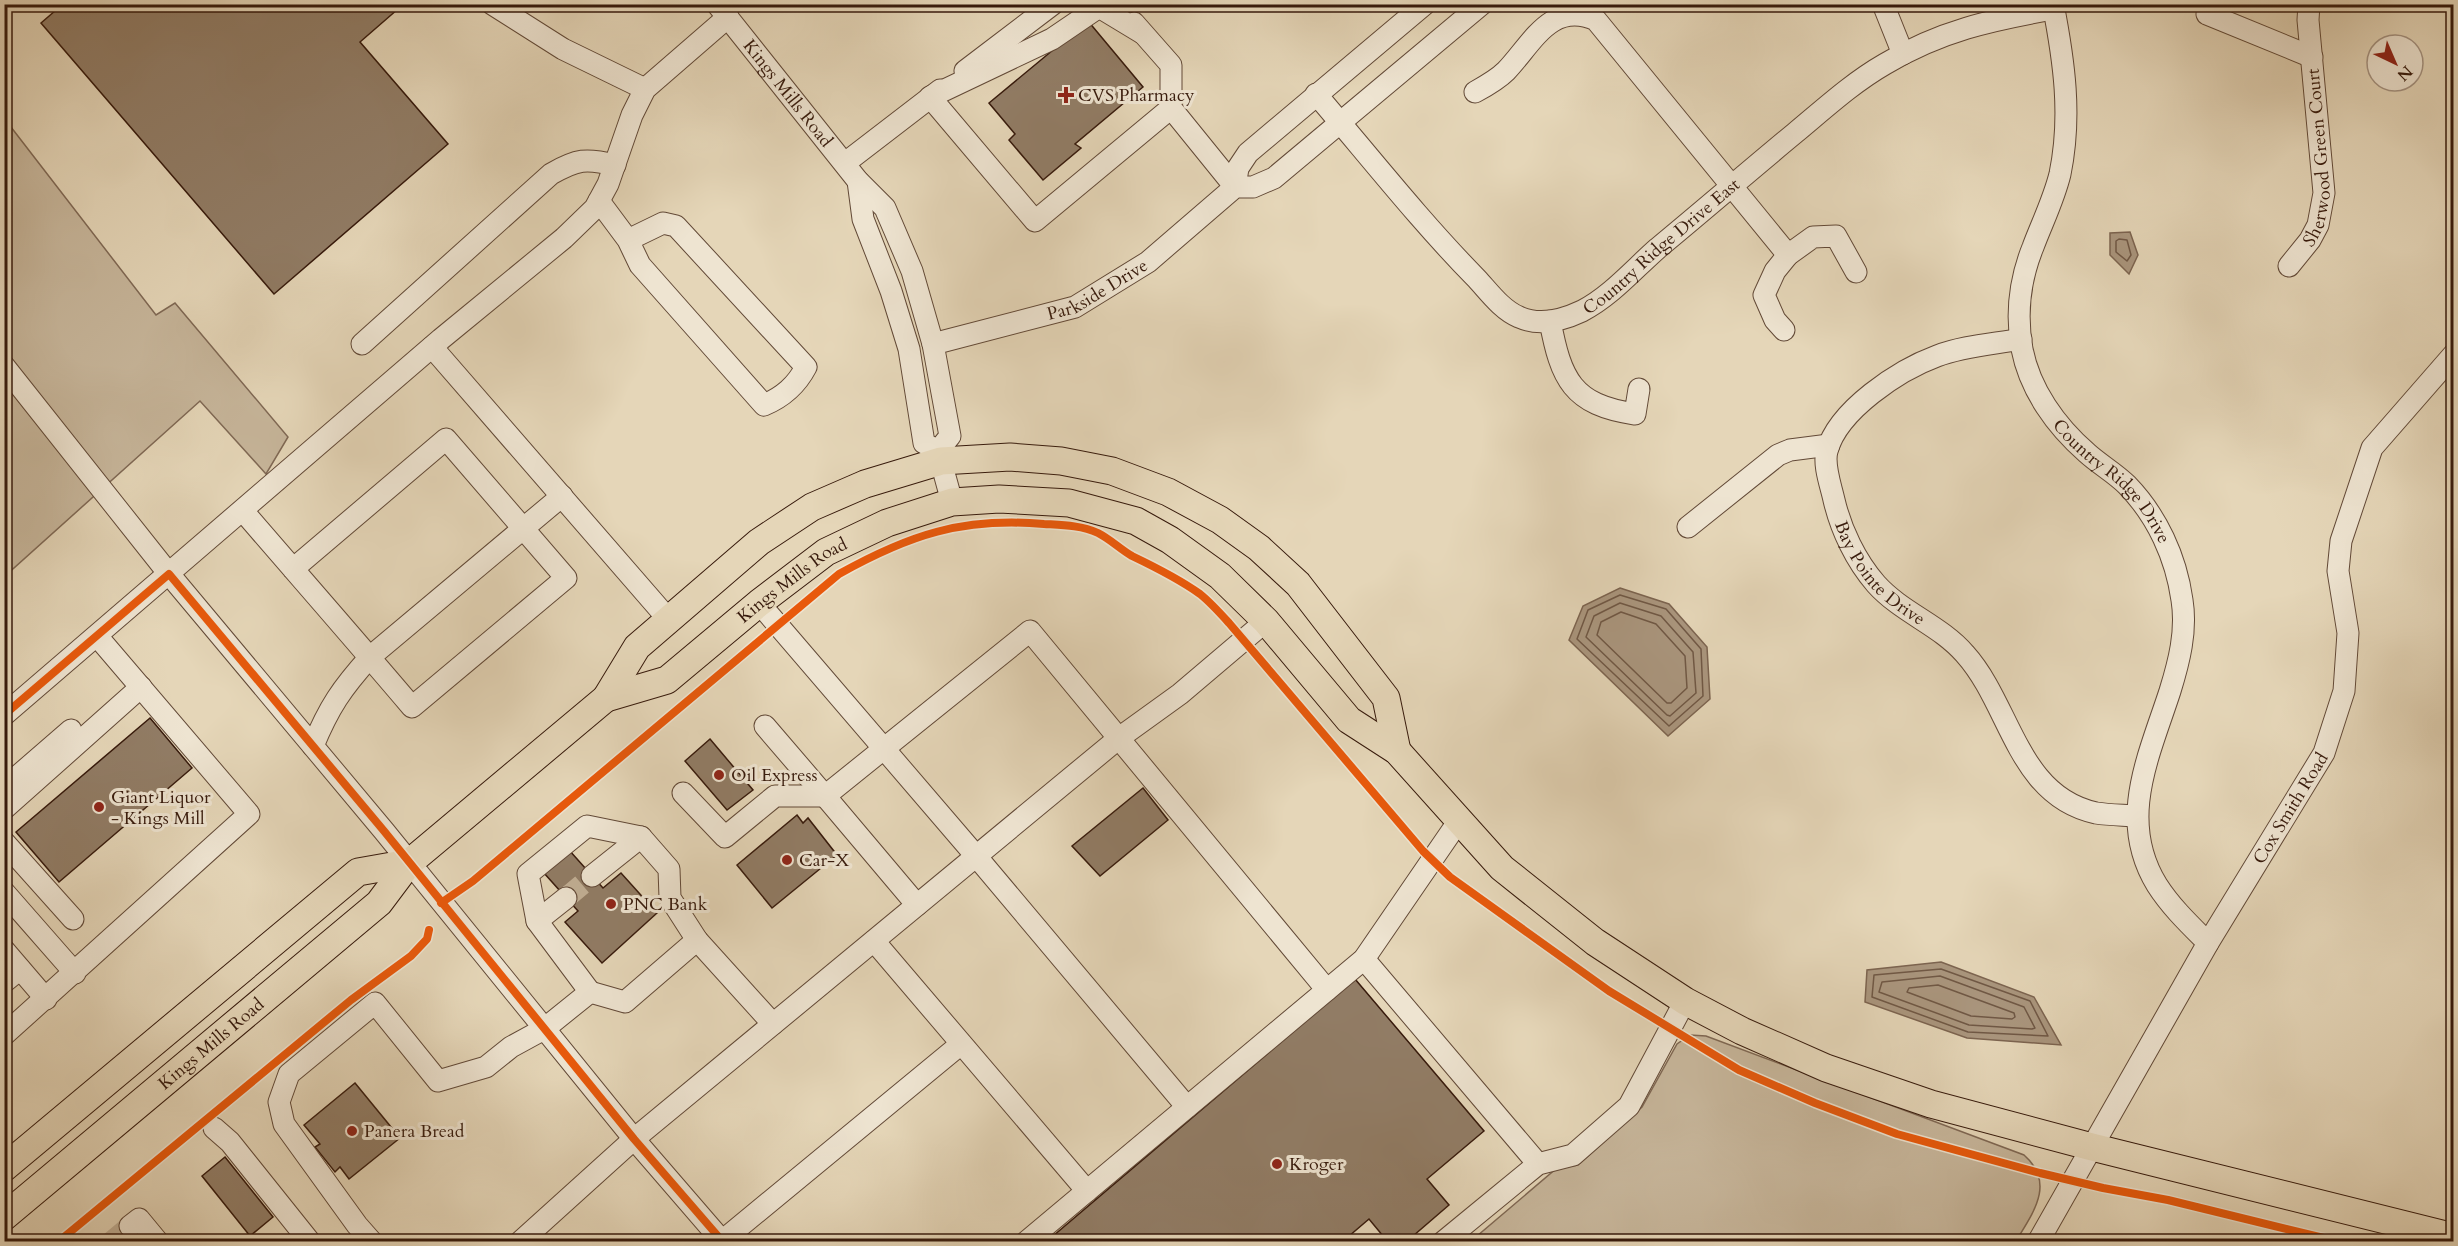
<svg xmlns="http://www.w3.org/2000/svg" width="2458" height="1246" font-family="Cardo,serif">
<style>
.green{fill:#c7b69b;stroke:#7f6854;stroke-width:1.5}
.water{fill:#aa967e;stroke:#7c6450;stroke-width:1.5}
.lines{fill:none;stroke-linecap:round;stroke-linejoin:round}
.shore{stroke:#705845;stroke-width:1.5}
.building{fill:#917c65;stroke:#371a0c;stroke-width:1.5}
.minor-tunnel{stroke:#c2b096;stroke-width:21;stroke-dasharray:21 10;stroke-linecap:butt}
.minor-casing{stroke:#624937;stroke-width:23}
.major-casing{stroke:#371a0c;stroke-width:29}
.minor{stroke:#eee4d1;stroke-width:21}
.major{stroke:#e5d6b8;stroke-width:27}
.cycleway-casing{stroke:#eee4d1;stroke-width:11}
.cycleway{stroke:#e8590c;stroke-width:8}
.poi-dot{fill:#8f2418;stroke:#eee4d1;stroke-width:2}
.labels{text-anchor:middle;stroke-width:6;stroke-linejoin:round;paint-order:stroke}
.street-label{font-size:18px;fill:#371a0c;stroke:#eee4d1}
.poi-label{font-size:18px;fill:#371a0c;stroke:#eee4d1;text-anchor:start}
</style>
<rect width="100%" height="100%" fill="#e5d6b8"/>
<filter id="stains"><feTurbulence type="fractalNoise" baseFrequency=".00333" numOctaves="4"/><feColorMatrix values="0 0 0 0 .2 0 0 0 0 .09 0 0 0 0 .02 0 0 0 .5 -.17"/></filter>
<radialGradient id="worn" r=".72"><stop offset=".6" stop-color="#630" stop-opacity="0"/><stop offset="1" stop-color="#630" stop-opacity=".3"/></radialGradient>
<path class="green" d="M4,118L156,315L175,303L288,437L266,474L200,401L5,576Z
M1690,1035L1706,1036L2024,1155C2056,1183 2033,1213 2016,1241L1470,1242L1557,1168L1578,1165L1642,1107L1677,1044Z"/>
<path class="water" d="M2130,232L2138,255L2129,274L2110,255V233Z
M1620,588L1669,604L1707,647L1710,699L1668,736L1569,640L1583,606Z
M1941,962L2034,997L2061,1045L1967,1038L1865,1002L1867,970Z"/>
<g class="lines">
<path class="shore" d="M2119,239L2127,240L2131,255L2127,261L2116,252V241Z
M1620,595L1666,609L1701,649L1703,696L1669,726L1577,639L1588,610Z
M1620,603L1661,616L1693,652L1696,693L1670,716L1667,715L1586,637L1594,616Z
M1621,612L1656,624L1685,656L1687,688L1671,703H1667L1597,635L1601,622Z
M1941,969L2030,1001L2048,1036L1968,1032L1872,997L1874,975Z
M1940,976L2024,1007L2035,1028L2032,1029L1969,1025L1879,992L1882,982Z
M1938,985L2014,1013L2015,1017L2012,1019L1971,1016L1907,992L1909,988Z"/>
</g>
<path class="building" d="M63,4H394L398,9L360,42L448,144L274,294L41,23Z
M1088,21L1143,87L1075,144L1081,148L1043,180L1009,140L1015,134L989,103Z
M150,718L192,768L59,882L16,832Z
M710,739L753,790L727,810L685,761Z
M1143,788L1168,820L1100,876L1072,846Z
M797,815L803,823L808,818L837,855L772,908L737,865Z
M569,850L603,888L621,873L657,913L602,963L565,922L578,911L544,873Z
M1355,979L1484,1131L1427,1179L1449,1205L1406,1242H1388L1369,1219L1342,1242H1046Z
M355,1083L400,1138L349,1179L340,1167L335,1172L315,1147L320,1144L304,1125Z
M225,1157L273,1217L250,1236L202,1176Z"/>
<g class="lines">
<path class="minor-tunnel" d="M566,898L592,876
M111,1242L130,1226"/>
<defs>
<g id="minor">
<path d="M492,4L563,49L645,89"/>
<path id="s1" d="M717,4L858,181L885,208L912,271L933,344L950,436L938,451"/>
<path d="M1883,4L1903,54"/>
<path id="s2" d="M2053,4C2064,61 2072,116 2060,174C2054,199 2042,223 2033,247C2020,279 2016,315 2022,349C2030,390 2056,426 2087,453C2099,464 2115,473 2127,485C2157,516 2176,557 2182,600C2187,631 2179,662 2170,691C2149,756 2117,820 2157,885C2171,907 2190,925 2208,943"/>
<path d="M2212,4L2207,14L2312,57"/>
<path d="M1134,23L1171,65V108L1235,187"/>
<path d="M1142,33L1099,7L1052,39L930,97L1035,221L1171,108"/>
<path d="M965,71L1053,4"/>
<path d="M1475,92C1486,86 1497,80 1506,71C1532,44 1551,0 1596,20L1788,255"/>
<path id="s3" d="M1316,94C1369,156 1420,221 1477,279C1489,292 1502,310 1519,317C1539,326 1563,320 1582,311C1611,296 1634,269 1658,248C1704,210 1749,171 1795,133C1824,109 1852,83 1885,64C1940,31 1991,20 2053,9"/>
<path d="M845,163L940,90"/>
<path d="M858,181L863,219L891,291L909,349L924,443L938,451L952,502"/>
<path d="M1235,187L1238,168L1248,153L1425,4"/>
<path d="M599,201L628,240L640,265L764,405C783,397 796,386 806,367L676,226L663,223L628,240"/>
<path id="s4" d="M2289,266L2310,240L2318,225L2324,193L2308,20L2309,4"/>
<path d="M1550,321C1561,379 1572,405 1635,414L1639,389"/>
<path d="M1784,330L1775,320L1764,295L1775,271L1788,255L1813,237L1836,236L1856,272"/>
<path id="s5" d="M2021,339C1994,344 1963,346 1937,356C1899,370 1838,410 1827,451C1823,465 1831,486 1834,500C1841,530 1856,561 1876,584C1902,613 1940,625 1965,654C2011,705 2017,796 2096,813C2109,815 2123,815 2136,816"/>
<path d="M362,344L551,174C577,159 586,158 615,165"/>
<path id="s6" d="M933,344L1075,307L1148,262L1235,187H1253L1274,178L1482,4"/>
<path d="M432,347L669,620"/>
<path d="M4,366L169,574L384,831L634,1139L723,1242"/>
<path d="M243,511C299,576 356,641 412,707L566,578L446,439L293,569"/>
<path d="M1688,527L1778,455L1790,450L1829,445"/>
<path d="M759,603L976,856L1187,1107"/>
<path d="M4,715L441,339L564,238L595,208L608,184L632,115L645,89L728,17"/>
<path d="M765,726L825,796"/>
<path d="M313,746C329,707 342,688 370,657L562,496"/>
<path d="M4,788L71,730"/>
<path d="M683,793L725,837L775,796H825"/>
<path d="M4,809L141,687"/>
<path d="M4,842L73,919"/>
<path d="M592,876L641,837"/>
<path d="M4,892L75,973"/>
<path d="M917,905L825,796L1030,631L1327,990"/>
<path d="M537,921L566,898"/>
<path d="M874,941L1087,1191"/>
<path d="M4,950L46,999"/>
<path d="M1364,959L1538,1164"/>
<path d="M4,982L20,969"/>
<path d="M590,992L537,921L528,874L587,826L641,837L669,869L670,898L697,940"/>
<path d="M4,1035L249,814L97,636"/>
<path d="M214,1128L230,1142L310,1242"/>
<path d="M130,1226L139,1219L158,1242"/>
<path d="M722,1241L961,1044"/>
<path d="M372,1242L357,1225L284,1124L279,1102L289,1074L375,1003L438,1081L486,1067L511,1047L544,1029L590,992L625,1002L697,940L773,1024"/>
<path d="M520,1242L634,1139L1119,738L1180,694L1266,621"/>
<path d="M1026,1242L1364,959L1458,822"/>
<path d="M1443,1242L1538,1164L1573,1155L1629,1106L1685,1001"/>
<path id="s7" d="M2038,1242L2208,943L2324,753L2344,691L2348,633L2338,571L2341,541L2372,448L2454,354"/>
</g>
<g id="major">
<path id="s8" d="M606,698L667,680L759,603L826,552L887,523L952,502L999,499L1069,503L1136,521L1170,540L1220,576L1266,621L1349,720L1397,751L1502,868L1595,942L1685,1001L1742,1031L1826,1068L1931,1104L2092,1147L2454,1237"/>
<path d="M4,1168L358,872L409,863"/>
<path id="s9" d="M4,1217L379,903L409,863L606,698L637,647L759,542L812,507L865,484L941,461L1010,457L1061,461L1112,471L1168,492L1220,520L1259,548L1298,584L1386,698L1397,751"/>
</g>
</defs>
<use href="#minor" class="minor-casing"/>
<use href="#major" class="major-casing"/>
<use href="#minor" class="minor"/>
<use href="#major" class="major"/>
<defs>
<path id="cycleway" d="M4,715L169,574L384,831L634,1139L723,1242
M441,903L473,881L839,574C909,535 962,517 1044,524C1061,525 1081,525 1098,533C1110,539 1120,549 1132,556C1155,567 1179,579 1200,594C1210,602 1220,613 1229,623L1423,851L1450,877L1609,991L1739,1070L1815,1103L1897,1134L2040,1173L2103,1188L2168,1200L2340,1242
M58,1242L351,1000L411,956L427,939L429,930"/>
</defs>
<use href="#cycleway" class="cycleway-casing"/>
<use href="#cycleway" class="cycleway"/>
</g>
<g class="poi-dot">
<path d="M1063 86h6v6h6v6h-6v6h-6v-6h-6v-6h6z"/>
<circle cx="719" cy="775" r="6"/>
<circle cx="99" cy="807" r="6"/>
<circle cx="787" cy="860" r="6"/>
<circle cx="611" cy="904" r="6"/>
<circle cx="352" cy="1131" r="6"/>
<circle cx="1277" cy="1164" r="6"/>
</g>
<g class="labels">
<g class="street-label">
<text dy="6" stroke="none"><textPath href="#s1" startOffset="114">Kings Mills Road</textPath></text>
<text dy="6" stroke="none"><textPath href="#s4" startOffset="118">Sherwood Green Court</textPath></text>
<text dy="6" stroke="none"><textPath href="#s3" startOffset="470">Country Ridge Drive East</textPath></text>
<text dy="6" stroke="none"><textPath href="#s6" startOffset="174">Parkside Drive</textPath></text>
<text dy="6" stroke="none"><textPath href="#s2" startOffset="516">Country Ridge Drive</textPath></text>
<text dy="6" stroke="none"><textPath href="#s5" startOffset="374">Bay Pointe Drive</textPath></text>
<text dy="6" stroke="none"><textPath href="#s8" startOffset="224">Kings Mills Road</textPath></text>
<text dy="6" stroke="none"><textPath href="#s7" startOffset="502">Cox Smith Road</textPath></text>
<text dy="6" stroke="none"><textPath href="#s9" startOffset="270">Kings Mills Road</textPath></text>
</g>
<g class="poi-label">
<text x="1078" y="101">CVS Pharmacy</text>
<text x="731" y="781">Oil Express</text>
<text x="111" y="803">Giant Liquor<tspan x="111" dy="21">- Kings Mill</tspan></text>
<text x="799" y="866">Car-X</text>
<text x="623" y="910">PNC Bank</text>
<text x="364" y="1137">Panera Bread</text>
<text x="1289" y="1170">Kroger</text>
</g>
</g>
<rect width="2458" height="1246" fill="none" stroke="#e5d6b8" stroke-width="24"/>
<rect x="6" y="6" width="2446" height="1234" fill="none" stroke="#371a0c" stroke-width="3"/>
<rect x="12" y="12" width="2434" height="1222" fill="none" stroke="#371a0c" stroke-width="1.5"/>
<g transform="translate(2395 63) rotate(136)"><circle r="28" fill="#eee4d1" stroke="#a59382" stroke-width="1.5"/>
<path d="M0-4.5L10 22L0 15L-10 22Z" fill="#8f2418"/>
<text y="-9" font-size="16" font-weight="bold" text-anchor="middle" fill="#371a0c">N</text>
</g>
<rect width="100%" height="100%" filter="url(#stains)"/>
<rect width="100%" height="100%" fill="url(#worn)"/>
</svg>
